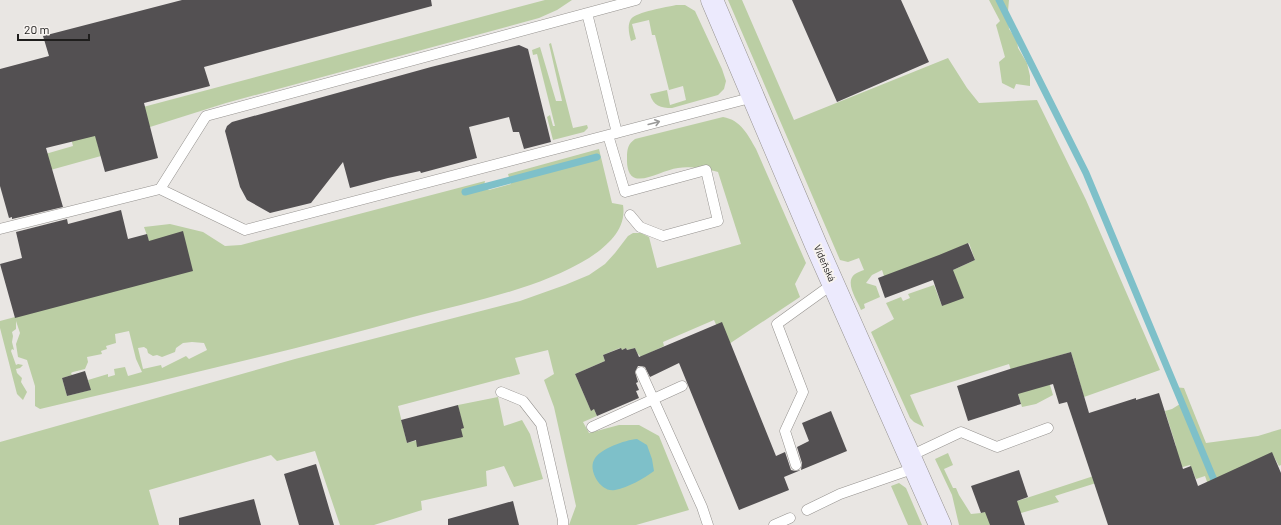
<svg xmlns="http://www.w3.org/2000/svg" width="1281" height="525" font-family="Barlow,sans-serif">
<style>
.green{fill:#bbcea4;fill-rule:evenodd}
.water{fill:#7ec0c9}
.lines{fill:none;stroke-linecap:round;stroke-linejoin:round}
.stream{stroke:#7ec0c9;stroke-width:7}
.building{fill:#535052}
.service-casing{stroke:#95928f;stroke-width:11}
.secondary-casing{stroke:#95928f;stroke-width:23}
.service{stroke:#fff;stroke-width:10}
.secondary{stroke:#eceafd;stroke-width:22}
.oneway{stroke:#9a9a99}
.labels{text-anchor:middle;stroke-width:4;stroke-linejoin:round;paint-order:stroke}
.street-label{font-size:10px;fill:#1f1e1d;stroke:#f7f3f0}
</style>
<rect width="100%" height="100%" fill="#e9e6e3"/>
<path class="green" d="M545,0H572L557,10L539,18L226,103L150,127L97,142L101,156L0,184L35,157L73,146L68,127Z
M728,0H742L794,120L948,58L967,88L979,103L1037,100L1086,200L1160,370L1084,397L1071,352L1033,363L1050,385L1053,395L1036,404L1022,407L1009,364L910,395L924,427L914,422L910,418L871,332L894,319L886,303L901,297L903,301L910,298L908,294L934,285L942,306L953,270L975,260L969,243L885,279L882,270L872,275L866,283L876,286L880,297L864,304L865,308L861,310C857,300 844,282 855,274C858,272 861,271 864,270L859,258L848,262L840,260Z
M989,0H1009L1008,11L1009,29L1017,40L1018,48L1027,63L1030,76V86L1016,84L1014,89L1002,83L999,62L1005,57L996,25L1000,21Z
M676,5H685L695,11L722,69L726,81L724,89L718,95L672,108C661,108 653,106 650,94L667,90L670,105L686,100L683,86L669,90L655,35H652L649,20L632,24L636,39L631,41C629,34 627,25 631,19C636,12 667,7 676,5Z
M551,43L573,128L587,125L588,128L584,132L553,140L547,117L550,115L553,126H555L537,54L533,55L532,50L540,47L556,101H562L549,44Z
M723,117C741,120 748,135 756,149L806,263L795,284L800,297L726,346L714,320L663,342L664,346L641,357L637,353L635,348L627,350L626,348L622,350L620,348L603,355L605,361L575,374L589,406L592,410L594,409L597,416L583,422L589,433L619,425H639L659,436L689,510L636,525H569L576,506L554,407L544,380L554,374L548,350L515,358L520,374L398,406L407,443L463,428L458,405L498,397L504,426L522,420L530,434L543,479L514,487L504,466L486,471L487,486L421,501L422,510L374,525H340L315,451L277,461L271,455L149,490L159,525H0V442L295,359L520,301L565,285L589,275L605,264L615,253L628,236L633,233H641L649,237L657,268L741,244L718,172C706,169 691,166 678,168C659,170 626,196 627,158C627,149 628,144 635,139Z
M599,149L612,203L623,205C627,229 607,246 589,258C539,289 470,302 413,317C290,351 165,380 40,409L35,406V386L27,360L18,357L16,344L20,333L16,321V329L12,332L13,336L12,342L14,350L12,349L11,351L16,365L18,364L23,365L20,368L16,369L17,373L22,378L21,382L27,392L23,400L17,394L0,328V321L15,317L149,241L144,227L170,224L203,232L225,246L241,245L485,181L484,186L489,190L511,184L508,174ZM129,331L136,359L142,372L128,376L125,367L114,369L115,375L108,377V374L88,380L90,390L67,396L62,378L72,375L71,373L73,372L85,369L88,362L87,357L102,354L101,351L107,349L106,346L116,343L115,334ZM192,342L204,343L207,350L189,359L186,356L162,368L161,365L143,369L138,348L144,347L147,349L148,353L153,356L157,355L162,357L175,352L176,348L183,343Z
M1173,387L1184,388L1206,443L1258,436L1281,429V465L1279,466L1272,453L1222,525L1205,476L1196,479L1190,465L1118,485L1115,477L1055,496L1059,502L990,522L991,525H959L952,495L935,459L948,453L953,465L944,469L953,488H956L959,495L971,514L981,513L1124,466L1123,462L1176,446L1165,411L1172,409L1180,404Z
M899,483L906,488L922,525H908L891,486Z"/>
<path class="water" d="M637,439L647,445L652,459L654,471C643,479 629,487 615,490C601,493 588,471 594,460C599,449 625,440 637,439Z"/>
<g class="lines">
<path class="stream" d="M999,0L1086,173L1217,487
M465,192L597,157"/>
</g>
<path class="building" d="M182,0H431L432,6L204,67L210,86L144,103L158,158L105,172L95,136L46,148L63,207L12,219V217L9,218L0,186V69L49,56L43,36Z
M792,0H901L929,62L837,102Z
M519,45L528,49L551,142L524,149L519,132H513L509,117L469,127L477,158L421,173L420,171L388,178L350,188L343,162L311,203L270,213L247,200L240,187L225,131L227,126L232,122L431,67Z
M121,210L128,239L147,234L149,241L183,231L193,271L15,318L0,264L22,258L16,232L67,219L68,224Z
M968,243L975,260L953,270L964,298L942,306L933,280L885,298L878,278L939,255Z
M722,322L776,456L785,452L791,470L795,471L801,470L802,463L797,447L809,441L802,423L831,411L847,451L784,477L789,490L739,510L679,363L650,377L645,367L641,366H638L635,372L638,382L636,383L639,390L636,391L639,398L597,416L594,409L591,411L575,374L605,361L603,355L621,348L622,350L626,348L627,350L635,348L639,357Z
M1071,352L1089,413L1136,398V400L1159,393L1183,469L1191,466L1198,486L1272,452L1281,473V525H1108L1067,402L1059,404L1053,384L1018,394L1021,404L968,421L957,386L1010,369Z
M85,371L91,390L67,396L62,378Z
M458,405L464,428L461,429L463,437L417,447L416,440L407,443L401,420Z
M316,464L334,525H299L284,474Z
M1019,470L1028,497L1017,501L1025,525H990L985,512L981,513L971,486Z
M254,499L261,525H179V518Z
M513,501L519,525H448V519Z"/>
<g class="lines">
<defs>
<path id="service" d="M587,13L617,133
M608,135L625,192L706,170L718,221L663,236L640,227L630,215
M160,189L206,116L636,0
M0,229L160,189L245,230L754,97
M641,372L702,507L708,525
M501,392L523,401L541,424L563,520V525
M592,427L682,386
M910,456L961,432L997,447L1048,428
M796,465L785,431L803,392L777,324L834,283
M807,510L840,494L915,468
M774,525L790,518"/>
<path id="secondary" d="M712,0L816,245L940,525"/>
</defs>
<use href="#service" class="service-casing"/>
<use href="#secondary" class="secondary-casing"/>
<use href="#service" class="service"/>
<use href="#secondary" class="secondary"/>
</g>
<defs><path id="oneway-shaft" d="M-6 0H5M1.5-3L5.5 0L1.5 3" fill="none" stroke-width="1.6" stroke-linecap="round" stroke-linejoin="round"/></defs>
<use class="oneway" href="#oneway-shaft" transform="translate(654 123) rotate(-15)"/>
<g class="labels">
<g class="street-label">
<text transform="translate(825 263) rotate(66)" y="4">Vídeňská</text>
</g>
</g>
<path d="M18 34v6h71v-6" fill="none" stroke="#1f1e1d" stroke-width="2"/>
<text x="24" y="34" font-size="12" fill="#1f1e1d" stroke="#f7f3f0" stroke-width="3" paint-order="stroke">20 m</text>
</svg>
